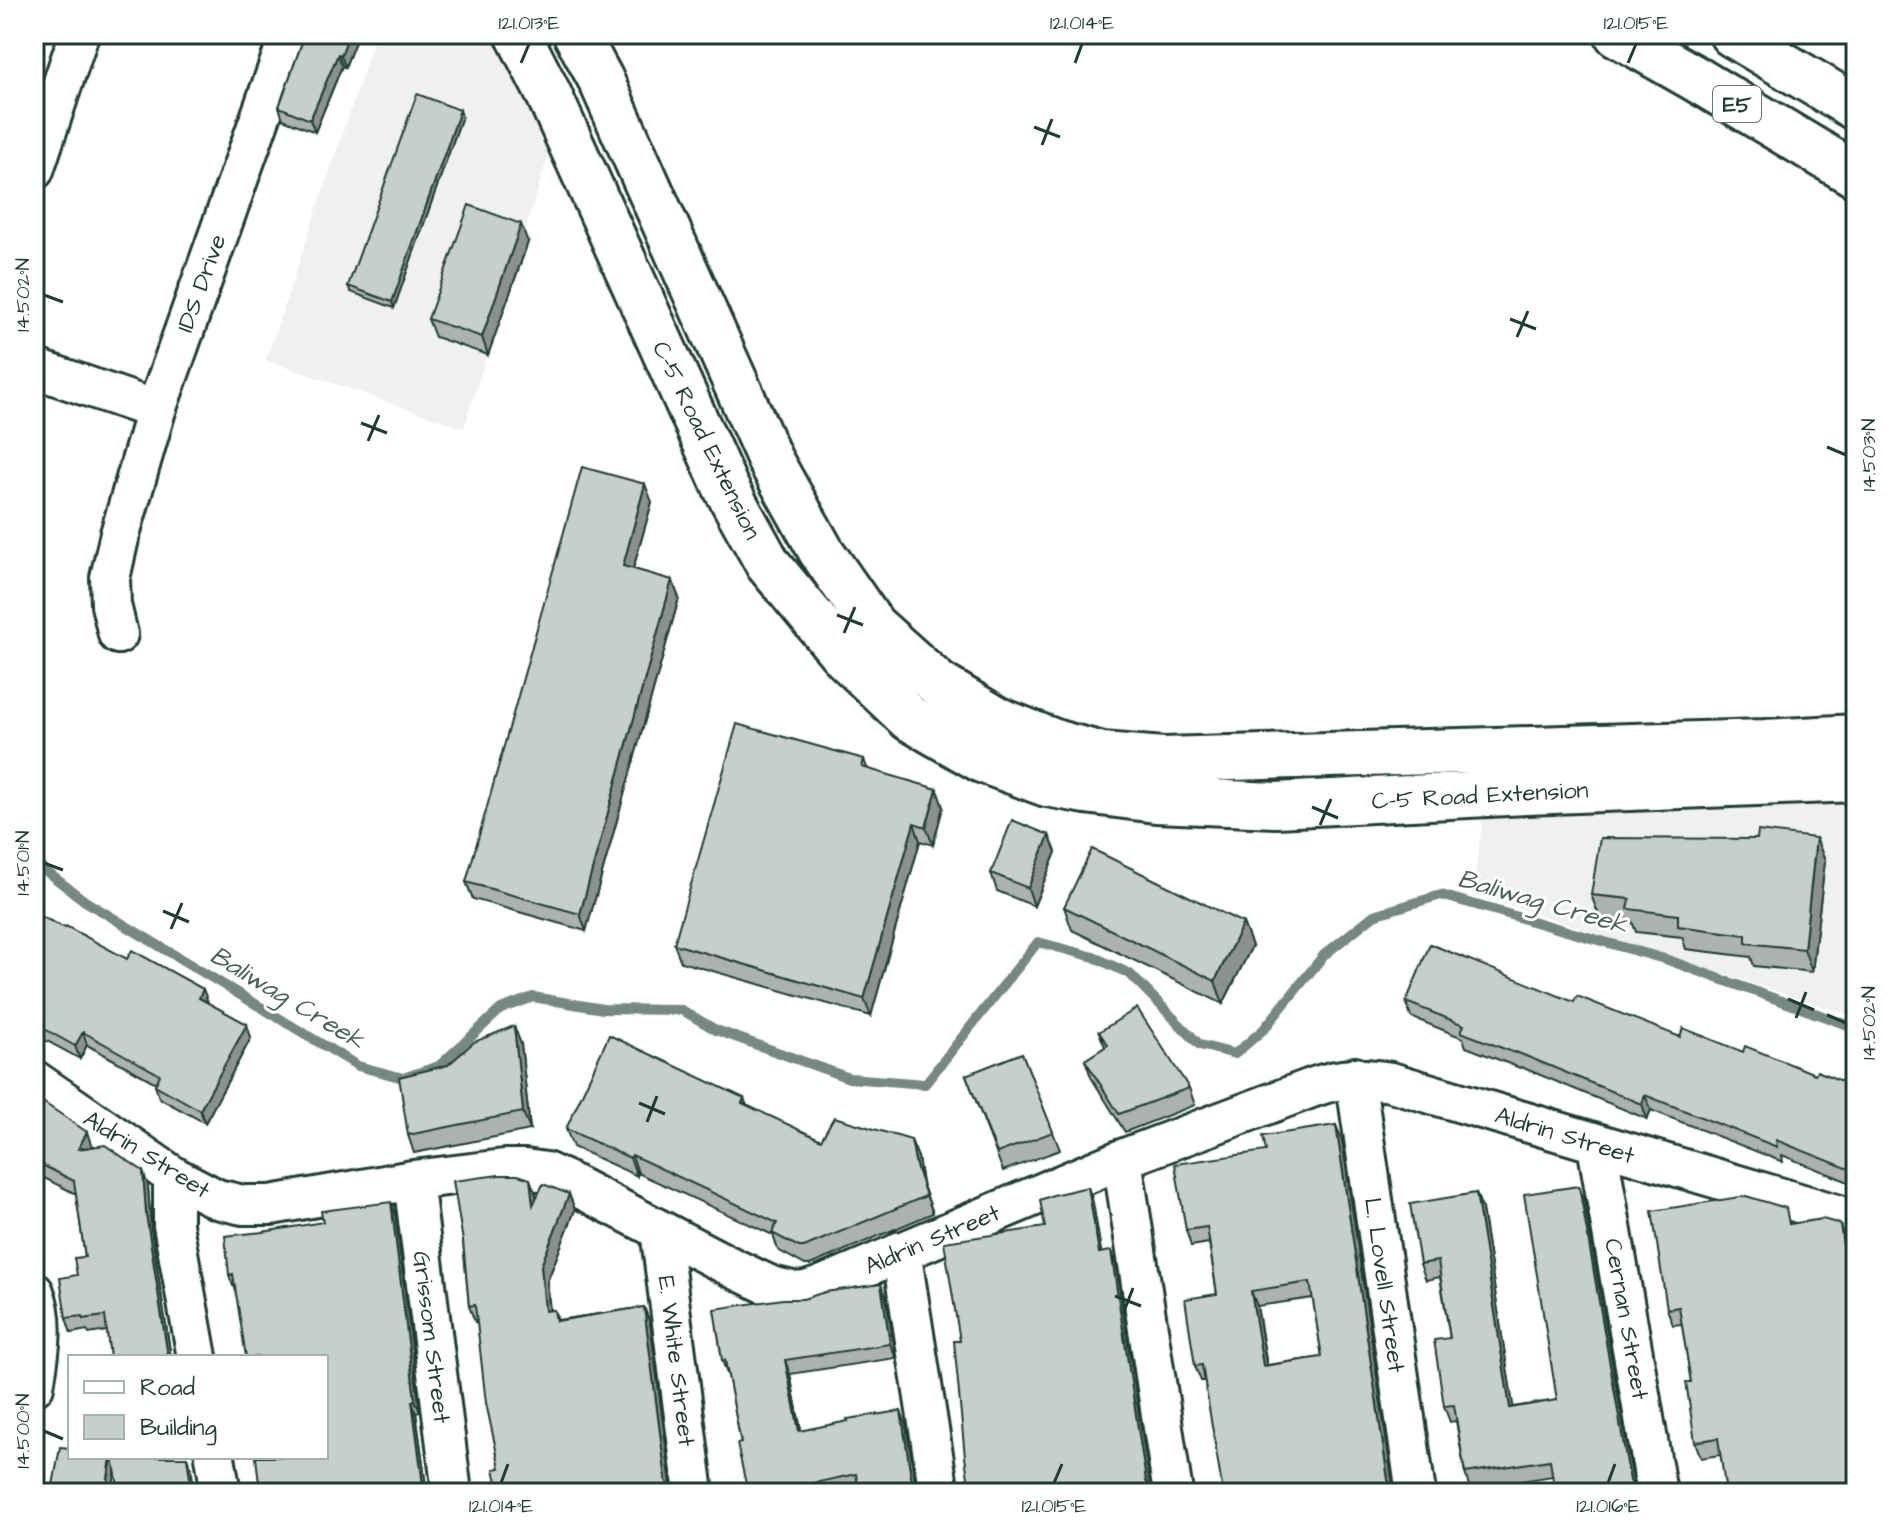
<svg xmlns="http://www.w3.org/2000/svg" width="1890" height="1527" font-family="'Architects Daughter',sans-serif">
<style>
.built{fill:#eef1f0}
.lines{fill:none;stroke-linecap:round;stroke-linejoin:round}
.stream{stroke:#758883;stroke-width:10}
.street-casing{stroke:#1f3d34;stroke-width:44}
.primary-casing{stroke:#1f3d34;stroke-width:50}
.highway-casing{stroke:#1f3d34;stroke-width:50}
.street{stroke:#fff;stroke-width:38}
.primary{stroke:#fff;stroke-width:44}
.highway{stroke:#fff;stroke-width:44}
.wall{fill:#abb2af;stroke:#1f3d34;stroke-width:2;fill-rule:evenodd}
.shaded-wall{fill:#8b918f;stroke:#1f3d34;stroke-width:2}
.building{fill:#c7cfcc;stroke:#1f3d34;stroke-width:2;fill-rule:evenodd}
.ticks{fill:none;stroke:#1f3d34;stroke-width:3}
.labels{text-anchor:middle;stroke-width:6;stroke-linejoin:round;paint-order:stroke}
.shield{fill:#fff;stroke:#627771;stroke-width:2}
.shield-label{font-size:22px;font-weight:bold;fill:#1f3d34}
.street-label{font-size:24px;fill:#1f3d34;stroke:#fff}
.water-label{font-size:26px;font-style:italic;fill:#4a625b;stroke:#fff}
.neatline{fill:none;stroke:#1f3d34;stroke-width:3}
.ticks-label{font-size:20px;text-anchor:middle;fill:#1f3d34}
</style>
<rect width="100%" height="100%" fill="#fff"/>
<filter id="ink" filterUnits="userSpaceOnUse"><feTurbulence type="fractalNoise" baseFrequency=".0125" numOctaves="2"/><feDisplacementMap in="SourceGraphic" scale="16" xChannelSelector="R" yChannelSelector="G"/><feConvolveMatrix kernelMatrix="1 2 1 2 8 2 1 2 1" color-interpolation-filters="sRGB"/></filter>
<g filter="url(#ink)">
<path class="built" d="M376,34H494L524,81L551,146L464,428L266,360Z
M1856,797V1017L1472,893L1483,819Z"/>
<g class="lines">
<path class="stream" d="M34,862L85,901L358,1066L403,1078L439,1066L501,1009L533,997L603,1009L682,1010L716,1030L849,1078L925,1084L1038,942L1094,957L1130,974L1200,1045L1235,1054L1264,1029L1324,955L1374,915L1441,895L1668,960L1856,1028"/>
<defs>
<path id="street" d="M34,170L79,34
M34,368L156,410
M118,634L111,605L110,578L120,534L156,410L290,34
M1355,1077L1416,1493
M34,1080L173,1176L217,1199L243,1205H271L413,1180L504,1169H525L546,1172L566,1181L735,1269L771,1286L796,1292L806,1291L821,1286L1122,1159L1314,1087C1343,1077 1361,1077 1391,1082L1856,1220
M1597,1145L1657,1493
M1122,1159L1173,1493
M173,1176V1225L197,1357
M413,1180L452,1493
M660,1230L694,1493
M901,1251L939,1493
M34,1292C46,1322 39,1355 34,1386
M215,1457L221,1493"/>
<path id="primary" d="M518,34L549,95L726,488L768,564L845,657L909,718L982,760L1047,784L1086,791L1156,800L1276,805L1526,792L1856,779
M576,34L601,80L770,460L821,551L873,626L938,684L996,719L1057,743L1102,755L1163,760L1765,742L1856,737"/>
<path id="highway" d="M1617,34L1696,79L1856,175
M1732,34L1856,108"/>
</defs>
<use href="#street" class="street-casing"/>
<use href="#primary" class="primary-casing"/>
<use href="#highway" class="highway-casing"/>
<use href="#street" class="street"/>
<use href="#primary" class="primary"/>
<use href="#highway" class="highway"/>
</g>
<path class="wall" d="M305,34H358L345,67L342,66L315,132L283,119L279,107Z
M462,116L394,308L351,292L348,286Z
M528,242L488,355L435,337L428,319Z
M652,502L633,569L672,580L679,598L586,931L473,899L466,882Z
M864,759L867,768L943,807L933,845L920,841L871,1016L681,962L674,944Z
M1049,835L1056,852L1034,906L997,891L991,873Z
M1816,838L1825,861L1812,972L1754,966L1751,957L1686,949L1682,937L1636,932L1632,921L1600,918L1591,895L1757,839Z
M1064,907L1243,923L1252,946L1223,1004L1072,930Z
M34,913L208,1003L251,1038L205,1123L159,1098L155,1085L156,1083L87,1045L80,1059L34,1034Z
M1406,1002H1574L1680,1037L1743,1052L1856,1087V1185L1782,1155L1783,1162L1651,1110L1647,1119L1521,1067L1520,1068L1466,1047L1463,1038L1411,1017Z
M1099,1032L1189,1088L1195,1105L1125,1132L1091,1077L1085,1060L1105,1047Z
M521,1044L530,1130L414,1153L408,1135L448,1065Z
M1022,1053L1060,1150L1003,1171L966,1075Z
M744,1098L747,1106L821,1140L918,1157L922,1184L933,1213L810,1265H805L778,1250L773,1235L638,1173L637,1176L573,1147L566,1129Z
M34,1105L148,1186L151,1229L171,1357H110L107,1331L89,1334L87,1330L71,1333L66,1318L77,1275L85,1257L76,1194L34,1173Z
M1342,1140L1393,1491L1204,1381H1201L1195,1366L1217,1294L1209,1243L1191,1246L1186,1230ZM1313,1298L1322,1357L1267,1365L1257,1306Z
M1579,1186L1584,1201L1553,1476L1470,1489L1465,1473L1456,1421L1450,1422L1444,1406L1450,1338L1440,1277L1426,1280L1420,1264L1476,1193L1482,1209L1513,1407L1557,1400Z
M569,1194L575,1210L547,1282L550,1310H554L558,1320L644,1307L650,1323L672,1491L498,1486L500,1468L477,1321L475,1322L469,1306L463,1241L536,1195L537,1198Z
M395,1213L420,1412L416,1413L427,1493H260L326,1457L234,1286H233L229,1275L263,1232Z
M1792,1223L1845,1240L1856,1312V1493L1720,1455L1701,1458L1695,1442L1691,1382L1682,1324L1673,1325L1667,1309Z
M886,1298L896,1358L790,1374L801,1431L906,1425L917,1493H861L859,1488L836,1493H748L741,1443L728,1374H727L722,1360Z"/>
<path class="shaded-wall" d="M349,34H358L345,67L341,55Z
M338,54L342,66L315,132L310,120Z
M460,110L462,116L394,308L392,302Z
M521,224L528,242L488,355L482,337Z
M645,484L652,502L629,583L623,566Z
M672,580L679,598L586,931L580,914Z
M937,789L943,807L933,845L926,827Z
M914,823L920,841L871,1016L864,999Z
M1049,835L1056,852L1034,906L1028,888Z
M1816,838L1825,861L1812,972L1804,949Z
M1243,923L1252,946L1223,1004L1215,981Z
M203,989L208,1002L199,998Z
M247,1024L251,1038L205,1123L200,1110Z
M514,1026L521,1044L530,1130L523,1112Z
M83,1032L87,1045L80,1059L75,1046Z
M1645,1095L1651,1110L1647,1119L1642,1104Z
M1336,1125L1342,1140L1394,1493L1388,1480Z
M87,1132L92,1147L78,1149Z
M911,1140L918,1157L922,1184L933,1213L916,1166Z
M632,1155L638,1173L637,1176L630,1158Z
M143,1171L148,1186L151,1229L171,1357H168L146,1214Z
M530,1179L536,1195L539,1221L533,1205Z
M1579,1186L1584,1201L1635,1493L1630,1481Z
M1088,1187L1093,1202L1104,1268L1099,1253Z
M1476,1193L1482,1209L1516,1424L1510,1408Z
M569,1194L575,1210L547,1282L551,1327L545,1311L541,1266Z
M391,1202L395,1213L420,1412L415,1400Z
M1840,1224L1845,1240L1856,1312V1337Z
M1111,1251L1116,1266L1151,1493L1146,1481Z
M881,1284L886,1298L896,1358L890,1344Z
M1251,1291L1257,1306L1269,1382L1263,1366Z
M644,1307L650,1323L672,1493L666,1480Z
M785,1360L790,1374L804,1445L799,1431Z
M412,1401L416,1413L427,1493H424Z
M901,1411L906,1425L917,1493L912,1483Z
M112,1457L116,1468L112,1493H106Z
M187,1457L191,1467L195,1493H192Z"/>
<path class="building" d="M305,34H349L341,55L338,54L310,120L279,107Z
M417,94L460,110L392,302L348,286Z
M469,205L521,224L482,337L428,319Z
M582,467L645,484L623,566L672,580L580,914L466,882Z
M737,724L864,759L862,767L937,789L926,827L914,823L864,999L674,944Z
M1012,820L1049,835L1028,888L991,873Z
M1758,831L1816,838L1804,949L1746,943V935L1678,926V915L1628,909L1630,899L1591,895L1600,838L1757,839Z
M1092,849L1243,923L1215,981L1064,907Z
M34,913L65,928L66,926L127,959L132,950L203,989L199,998L247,1024L200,1110L155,1085L160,1075L83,1032L75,1046L34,1023Z
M1430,944L1574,1002L1577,996L1680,1037L1683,1028L1743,1052L1745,1046L1815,1074L1817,1071L1856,1087V1165L1854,1171L1776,1140L1777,1147L1645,1095L1642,1104L1516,1052L1515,1053L1461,1032L1464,1025L1406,1002Z
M1137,1008L1189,1088L1119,1114L1085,1060L1108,1045L1099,1032Z
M514,1026L523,1112L408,1135L399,1077L448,1065L474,1042Z
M609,1035L744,1098L742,1103L821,1140L834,1117L911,1140L916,1166L926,1196L804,1247H799L772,1233L777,1223L632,1155L630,1158L566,1129Z
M1022,1053L1053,1132L997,1153L966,1075Z
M37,1098L87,1132L78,1149L105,1145L143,1171L146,1214L168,1357H110L105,1316L83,1319V1316L66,1318L60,1278L77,1275L74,1258L85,1257L74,1181L34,1161V1105Z
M1336,1125L1388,1480L1393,1490L1396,1493H1223L1202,1365L1195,1366L1185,1299L1217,1294L1207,1227L1186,1230L1175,1164L1266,1151L1263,1136ZM1310,1282L1322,1357L1263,1366L1251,1291Z
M499,1175H518L530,1179L533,1205L543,1184L569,1194L541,1266L545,1311L554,1310L556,1321L644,1307L666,1480L670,1490L674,1493H489L488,1488L498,1486L494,1469L500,1468L486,1403L475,1305L469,1306L463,1241L453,1181Z
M1579,1186L1630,1481L1637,1493H1555L1550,1460L1465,1473L1454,1405L1444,1406L1434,1340L1450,1338L1438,1261L1420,1264L1410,1204L1476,1193L1510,1408L1557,1400L1524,1194Z
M1088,1187L1099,1253L1111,1251L1146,1481L1150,1491L1152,1493H970L965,1457L954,1341H960L944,1242L1045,1227L1040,1200L1053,1195Z
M1746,1196L1786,1208L1789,1224L1823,1219L1840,1224L1856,1337V1493H1726L1718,1438L1695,1442L1686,1382H1691L1679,1307L1667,1309L1652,1211Z
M391,1202L415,1400L412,1401L424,1493H260L256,1457H326V1357H246L233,1274L229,1275L225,1236L263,1232L323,1222L321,1211Z
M881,1284L890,1344L785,1360L799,1431L848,1421L847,1419L901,1411L912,1483L917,1493H863L861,1485L858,1486L856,1474L810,1484L811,1493H748L737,1444L741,1443L725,1360H722L714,1309L783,1299H803L825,1292Z
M60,1447L70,1448V1457H111L106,1493H63L52,1491Z
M113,1457H187L192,1493H119Z"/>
</g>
<path class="ticks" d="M521,63L529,44M1075,63L1082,44M1628,63L1636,44M1034,127L1060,137M1042,145L1052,119M44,295L63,302M1510,319L1536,329M1517,337L1528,311M361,423L387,433M368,441L379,415M1827,447L1846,455M837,615L863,625M844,633L855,607M1312,807L1338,818M1320,825L1331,799M44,863L63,870M163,911L189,922M171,929L182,903M1788,999L1814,1010M1827,1015L1846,1023M1796,1018L1806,992M639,1103L665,1114M647,1122L657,1096M1115,1296L1141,1306M1123,1314L1133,1288M44,1431L63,1439M501,1483L508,1464M1054,1483L1062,1464M1608,1483L1615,1464"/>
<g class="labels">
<rect class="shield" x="1713" y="86" width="48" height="36" rx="6"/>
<g class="shield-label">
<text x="1737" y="112">E5</text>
</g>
<g class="street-label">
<text transform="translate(201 283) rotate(-70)" y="8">IDS Drive</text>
<text transform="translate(707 440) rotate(64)" y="8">C-5 Road Extension</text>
<text transform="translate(1480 795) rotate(-3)" y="8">C-5 Road Extension</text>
<text transform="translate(1565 1135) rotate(17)" y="8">Aldrin Street</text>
<text transform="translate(147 1154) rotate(32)" y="8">Aldrin Street</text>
<text transform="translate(932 1239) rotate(-23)" y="8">Aldrin Street</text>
<text transform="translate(1385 1285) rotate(82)" y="8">L. Lovell Street</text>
<text transform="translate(1627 1319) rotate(80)" y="8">Cernan Street</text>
<text transform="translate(432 1337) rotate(83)" y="8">Grissom Street</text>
<text transform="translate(677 1361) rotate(83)" y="8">E. White Street</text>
</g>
<g class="water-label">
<text transform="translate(1543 901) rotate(16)" y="9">Baliwag Creek</text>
<text transform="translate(288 997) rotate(31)" y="9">Baliwag Creek</text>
</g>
</g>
<rect width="1890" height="1527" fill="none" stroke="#fff" stroke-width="88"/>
<rect x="68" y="1355" width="260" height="104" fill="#ffffff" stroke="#a5b1ae" stroke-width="2"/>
<rect x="84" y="1381" width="40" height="12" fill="#ffffff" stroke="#a5b1ae" stroke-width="2"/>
<text x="140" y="1395" font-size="24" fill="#1f3d34">Road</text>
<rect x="84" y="1415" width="40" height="24" fill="#c7cfcc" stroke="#a5b1ae" stroke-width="2"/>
<text x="140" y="1435" font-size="24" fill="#1f3d34">Building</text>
<rect x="44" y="44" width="1802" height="1439" class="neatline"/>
<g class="ticks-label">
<text x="529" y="29">121.013°E</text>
<text x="1082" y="29">121.014°E</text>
<text x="1636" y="29">121.015°E</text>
<text transform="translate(22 295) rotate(-90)" y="7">14.502°N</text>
<text transform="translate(1868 455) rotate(-90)" y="7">14.503°N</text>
<text transform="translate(22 863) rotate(-90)" y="7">14.501°N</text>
<text transform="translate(1868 1023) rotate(-90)" y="7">14.502°N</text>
<text transform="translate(22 1431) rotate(-90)" y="7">14.500°N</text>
<text x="501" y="1512">121.014°E</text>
<text x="1054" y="1512">121.015°E</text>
<text x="1608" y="1512">121.016°E</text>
</g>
</svg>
